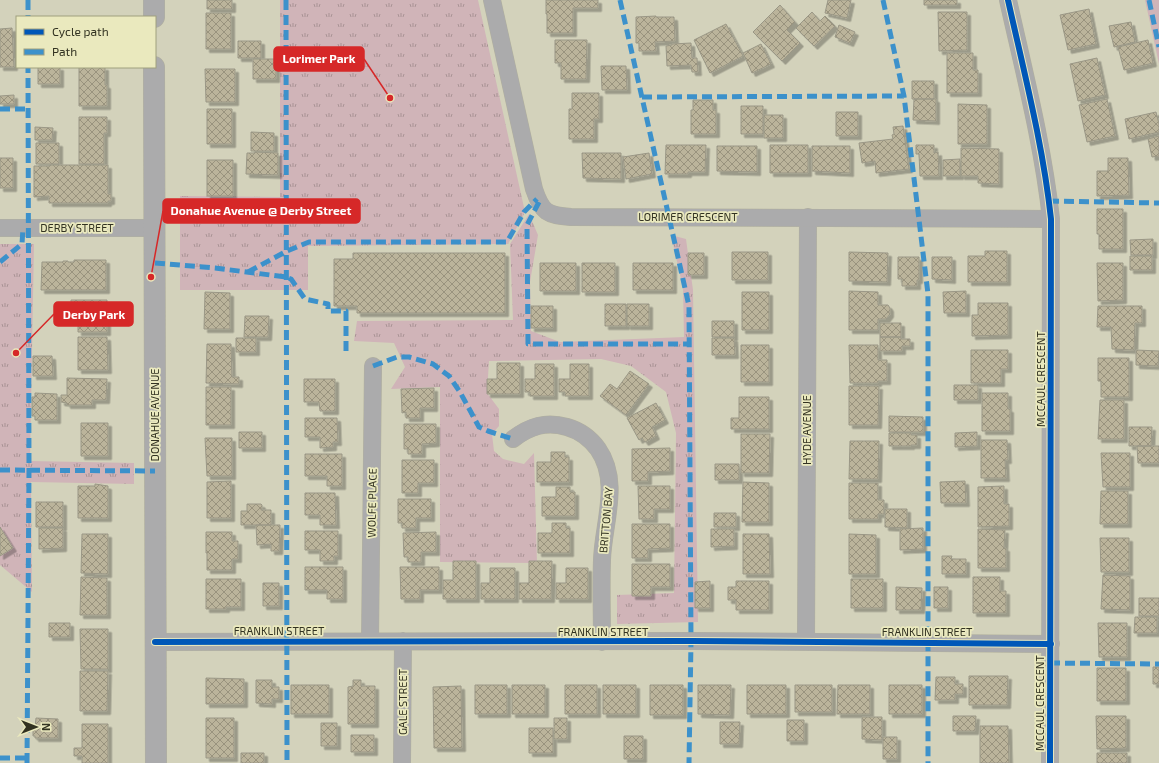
<svg xmlns="http://www.w3.org/2000/svg" width="1159" height="763" font-family="'Exo 2',sans-serif">
<style>
.grass{fill:#d0b4b8}
.park{fill:url(#park-tufts)}
.building{fill:url(#building-cross-hatch);stroke:#9a9786;filter:url(#shadow)}
.lines{fill:none;stroke-linecap:round;stroke-linejoin:round}
.minor-casing{stroke:#b1b09e;stroke-width:18}
.tertiary-casing{stroke:#b1b09e;stroke-width:22}
.minor{stroke:#ababac;stroke-width:17}
.tertiary{stroke:#ababac;stroke-width:21}
.quiet{stroke:#3c91cb;stroke-width:5;stroke-dasharray:10 5;stroke-linecap:butt}
.cycleway-casing{stroke:#eae9be;stroke-width:8}
.cycleway{stroke:#0057b8;stroke-width:6}
.labels{text-anchor:middle;stroke-width:3.5;stroke-linejoin:round;paint-order:stroke}
.street-label{font-size:11px;fill:#323221;stroke:#eae9be}
.leader{fill:none;stroke:#d62828;stroke-width:1.5}
.callout-dot{fill:#d62828;stroke:#eae9be;stroke-width:1.5}
.callout{fill:#d62828;stroke:#d62828;stroke-width:1.5}
.callout-label{font-size:12px;text-anchor:middle;font-weight:bold;fill:#fff}
</style>
<defs>
<pattern id="park-tufts" width="24" height="20" patternUnits="userSpaceOnUse"><rect width="24" height="20" fill="#d0b4b8"/><path d="M3 7l-1-3M5 7V3M7 7l1-3M15 17l-1-3M17 17v-4M19 17l1-3" fill="none" stroke="#a99395"/></pattern>
<pattern id="building-cross-hatch" width="8" height="8" patternUnits="userSpaceOnUse"><rect width="8" height="8" fill="#bbb49b"/><path d="M0 0l8 8M0 8l8-8" fill="none" stroke="#99937e"/></pattern>
<filter id="shadow"><feDropShadow dx="3.5" dy="3.5" stdDeviation="0" flood-color="#0004"/></filter>
</defs>
<rect width="100%" height="100%" fill="#d3d2bb"/>
<path class="grass" d="M1145,0H1159V64Z"/>
<path class="park" d="M280,0H478L525,212L508,244L308,246V290H180V196L280,197Z
M529,214L538,235L530,282L531,331L560,342L684,337L683,288L671,235L686,239L693,290L698,622L617,624V595L674,593L676,433L666,392L631,366L601,359L489,361L487,393L499,409V426L492,434L494,451L503,459L524,464L534,453L537,563L440,562V387L391,389L405,367L394,343L354,341L357,321L513,320L510,244Z
M0,244H34L30,461L134,463V484L31,482L32,592L0,565Z"/>
<path class="building" d="M207,0H232V9H207Z
M546,0H598V8H573V33H547V14H546Z
M828,0H851L847,18L825,13Z
M924,0H957V5H924Z
M780,5L795,22L787,30L800,43L782,61L753,32Z
M1089,9L1096,44L1068,50L1060,15Z
M812,12L820,21L825,16L835,26L814,46L796,28Z
M938,12H967V50L939,51Z
M206,13H231V49H206Z
M656,16V17H674L675,41L655,42L656,51H639V43H636V17Z
M1131,22L1135,42L1114,47L1109,26Z
M726,24L743,56L710,73L694,40Z
M839,25L855,32L850,43L835,37Z
M12,28L14,67H0V29Z
M555,40H587L586,79H561V63H555Z
M1148,40L1153,63L1124,70L1118,47Z
M238,41H261V58H238Z
M691,43L692,58H697L698,72H692L691,65L667,66L666,46L672,45V44Z
M761,44L771,64L752,73L743,53Z
M947,53H973V70H978V93H947Z
M1097,58L1105,95L1078,101L1070,64Z
M253,59H276V79H253Z
M601,66H626L627,90H602Z
M38,67H60V84H38Z
M79,67H105V85H107V106H79Z
M205,69H235V102H206Z
M912,81H934V99H912Z
M572,93H599V119H594V139H569V109H572Z
M14,95V104H0V96Z
M914,99H936V121L913,120Z
M1107,99L1115,136L1087,142L1079,105Z
M693,100H713V110H716V134H691V110H693Z
M958,104L987,105V144H958Z
M741,106H763V134H741Z
M207,109H232V144H207Z
M836,112H858V136H836Z
M1156,112L1159,124V132L1129,139L1125,119Z
M764,115H783V138H764Z
M79,117H107V133H104V164H79Z
M903,126L909,169L876,173L875,161L862,163L859,143L893,139L892,135L894,134L893,127Z
M35,127L53,128L52,140H35Z
M251,132L274,133V151H251Z
M1159,136V156L1152,157L1148,139Z
M36,143H59V164H36Z
M666,145H706L705,172H688V174H665Z
M770,145H808V173H770Z
M916,145H934V153L938,152L939,176H920L919,154H916Z
M717,146H757V172L717,171Z
M812,146H850V173L812,171Z
M961,148L999,149V184L978,183V176H961Z
M255,152L278,153V175L246,174L247,153H255Z
M582,153H621V179L583,178Z
M649,153L652,174L626,179L623,157Z
M0,158H13V188H0Z
M1108,158H1128L1129,195L1097,196V171H1108Z
M960,159V176H943V160Z
M207,160H233V196H207Z
M50,165H108V194H111V201H108V203H49V196L34,197V166H50Z
M1097,209H1123V249H1099V234H1097Z
M1153,239V255H1131L1130,240Z
M985,251H1007V282H968V256H985Z
M732,252H768V280H732Z
M849,252L888,253L887,282L849,281Z
M353,253H505V313H357V306H334V259H353Z
M688,253H704V275H688Z
M1130,256H1152V270H1130Z
M898,257H919V280H917V286H902V279H898Z
M932,257H952V280L932,279Z
M74,260H106V290H41L42,262H63V261H68V262H74Z
M540,263H576V291H540Z
M582,263H615V292H582Z
M633,263H673V290H633Z
M1097,263H1123V300L1098,301Z
M849,291L878,292V305H888L890,308V314L886,319H878V330H849Z
M966,291V313H944L943,292Z
M205,292L230,293V329H204Z
M742,292H769V330H742Z
M71,300H107V332H78V317H71Z
M978,303H1008V335L972,336V315H978Z
M605,304H626V326H605Z
M627,304H649V326H627Z
M531,306H553V328H531Z
M1098,306H1142V323H1135L1134,350L1112,349L1111,327H1097Z
M245,316H269L268,337H244Z
M712,321H734V337H712Z
M880,323H901V337H880Z
M78,337H107L108,370H78Z
M880,337H901V339H910V346H902V351H880Z
M236,338H256V352H236Z
M712,338H734L735,355H712Z
M207,344H231L232,377H239V384L206,383Z
M741,345H769V382H741Z
M849,345H878V360H887V381H878V383H850Z
M971,350H1008V369H1001V383H971Z
M1136,350L1159,351L1158,366L1136,365Z
M33,356H52L53,376H33Z
M1098,358H1129V397H1101V381H1098Z
M497,363H520V394H487V379H497Z
M535,364H554V396H530V392H525V379H535Z
M570,364H589V396H565V392H559V379H570Z
M630,371L649,384L626,415L600,396L610,384L617,389Z
M67,378L107,379L106,400H92V405H67V403L61,402V395H67Z
M304,379H335V411H320L319,402H304Z
M954,385H978V400H954Z
M849,386H879L878,425H849Z
M206,387H231V425H206Z
M434,388V408H420V418H406V412L402,413L401,389Z
M35,393L57,394V420H35V416H32V397H35Z
M982,393H1008V409H1010V431H982Z
M739,397H769V429H731V418H739Z
M1100,400H1124V439H1098Z
M656,403L665,420L652,427L656,436L645,442L642,438L639,440L627,418Z
M889,416L923,417V432H889Z
M305,418H337L338,442H333V447L320,448V437H305Z
M81,423H108V456H81Z
M404,424H436V443L422,444V454H408V449H404Z
M1129,427H1152L1151,446H1129Z
M239,432H262V448H239Z
M977,432V446L955,447V433Z
M889,433H911V435H917V445H911V446H889Z
M741,434H770L769,473H741Z
M205,438H232V476H207Z
M981,440H1007L1008,460H1005L1006,478H981Z
M850,441H879L878,479H849Z
M1137,446H1159V463H1138Z
M670,448V471L648,472V481H632V449Z
M551,452H565V457H569V482H537V462H551Z
M1101,453H1130V487H1103Z
M305,454H342V486H327V476H305Z
M402,460H434V483H418V493H402Z
M715,464H739V480H715Z
M231,481V518H207V482Z
M965,481L966,503H941L940,482Z
M743,482L769,483V522H742Z
M849,483H878V500H884V514H878V519H849Z
M95,484L108,486V518H78V486H95Z
M638,486H670V509H654V519H639Z
M1004,486V504H1009V526L978,527V487Z
M556,487H570V492H575V516H542V497H556Z
M1101,491H1128V524H1100Z
M305,493H335L336,525H320V515H305Z
M398,499H431V518H416V528H402V523H398Z
M36,502H63V527H36Z
M247,504H261L262,505V509H261V510H271V525H241V511H247Z
M885,509H907V528L885,527Z
M714,513H736V527H714Z
M552,523H566V528H570V553H538V533H552Z
M632,524H670V548L648,549V558H632Z
M256,525H280L279,551H271V544L257,545Z
M0,527L13,548L0,556Z
M39,528H63V548L39,549Z
M923,528V549L900,550V529Z
M711,529H734V546L711,547Z
M978,529L1005,530L1004,548H1006V568H978Z
M305,531H338V556H334V561H320V550H305Z
M206,532H232V541H238V559H232V570H207V553H206Z
M436,532V552H421V562H408V557H404L403,533Z
M82,534H108V574L81,573Z
M743,534H769L770,574H743Z
M849,534L876,535V574H849Z
M1100,538H1129V572H1101Z
M942,556H952L951,559H966V574H942Z
M453,561H476V599H443V580H453Z
M529,561H552L551,599H519V583H529Z
M632,564H670V587H651V596H632Z
M305,567H343V599H327V590H305Z
M400,567H439V590H420V599H401Z
M490,568H515V599H481V583H490Z
M566,568H588V599H556V583H566Z
M1103,575L1130,576V610L1101,609Z
M81,577L107,578V615H80Z
M973,577H1000V591H1006V613H973Z
M206,579H241V607H226V609H206Z
M851,579H883V608H851Z
M710,581V608H695V582Z
M736,581H769V610H736V600H728V587H736Z
M263,583H279V606H263Z
M896,587L922,588L921,610H896Z
M934,587H948V608H934Z
M1139,598H1159V616H1139Z
M1135,617H1157V633H1134Z
M49,623H70V637H49Z
M1098,623H1127V657H1099Z
M80,629H108V669H81Z
M1153,667H1159V684H1153Z
M1097,668H1126V701H1097Z
M80,671H108L107,711H80Z
M969,676H1008L1007,705H969Z
M936,677H955V684H963V694H955V700H935Z
M206,678L244,679V704H206Z
M256,680H272V687H279V699H272V704L256,703Z
M353,680H361V686H375V724H348V687L353,686Z
M291,685H329V714H291Z
M475,685H507V714H475Z
M512,685H545V714H512Z
M565,685H597V714H565Z
M603,685H636V714H603Z
M650,685H683V715H650Z
M698,685H731L730,715L698,714Z
M747,685H786V714H747Z
M795,685H832V712H795Z
M838,685H870V714H837Z
M889,685H922V714H889Z
M461,686L462,748H434L433,687Z
M953,716H976L975,731H953Z
M1096,716H1126V748L1097,749Z
M862,717H882V740L862,739Z
M36,718L58,719V738H35V736H33V728H35Z
M206,718H234V758H206Z
M554,718H567V739H554Z
M787,720H804V741H787Z
M720,722H740L739,744H720Z
M321,723H337V746H321Z
M82,724H108V763H82V756H74V748H82Z
M980,726H1008L1009,763H980Z
M529,728H553V753H529Z
M351,735H374V752H351Z
M624,736H643V759H624Z
M883,737H897V759H883Z
M241,753H264V763H241Z
M1097,753H1127V763H1097Z"/>
<g class="lines">
<defs>
<path id="minor" d="M492,0L534,189C542,213 547,215 571,217L1051,219
M1008,0C1024,72 1043,145 1051,219L1050,763
M0,228H154
M513,439C530,426 546,421 567,427C581,431 590,438 598,449C621,482 603,524 602,560C601,587 602,615 602,642
M370,641L373,366
M155,642L691,641L1051,644
M806,642L808,217
M402,763L403,641"/>
<path id="tertiary" d="M154,0V17
M154,67L156,763"/>
</defs>
<use href="#minor" class="minor-casing"/>
<use href="#tertiary" class="tertiary-casing"/>
<use href="#minor" class="minor"/>
<use href="#tertiary" class="tertiary"/>
<path class="quiet" d="M28,0V17
M286,0L287,763
M620,0L689,306L691,641L689,763
M883,0L904,96L928,294V763
M1149,0L1159,47
M642,97L904,96
M0,109H28
M1049,201L1159,203
M539,202L527,225L528,344H689
M0,262L22,244L23,228
M155,263L215,268L286,277L291,279L305,299L328,304V311H346V352
M248,272L287,251L309,242H507L524,212L537,199
M373,366L397,357H409L433,364L449,376L460,392L479,427L488,431L513,439
M0,470L155,471
M1050,663L1159,664
M0,758H27
M27,763L29,470L28,67"/>
<defs>
<path id="cycleway" d="M1008,0C1024,72 1043,145 1051,219L1050,763
M155,642L691,641L1051,644"/>
</defs>
<use href="#cycleway" class="cycleway-casing"/>
<use href="#cycleway" class="cycleway"/>
</g>
<g class="labels">
<g class="street-label">
<text x="688" y="221">LORIMER CRESCENT</text>
<text x="77" y="232">DERBY STREET</text>
<text transform="translate(1041 379) rotate(-90)" y="4">MCCAUL CRESCENT</text>
<text transform="translate(155 415) rotate(-90)" y="4">DONAHUE AVENUE</text>
<text transform="translate(807 430) rotate(-90)" y="4">HYDE AVENUE</text>
<text transform="translate(372 503) rotate(-89)" y="4">WOLFE PLACE</text>
<text transform="translate(606 520) rotate(-85)" y="4">BRITTON BAY</text>
<text x="279" y="635">FRANKLIN STREET</text>
<text x="603" y="636">FRANKLIN STREET</text>
<text x="927" y="636">FRANKLIN STREET</text>
<text transform="translate(403 702) rotate(-90)" y="4">GALE STREET</text>
<text transform="translate(1040 703) rotate(-90)" y="4">MCCAUL CRESCENT</text>
</g>
</g>
<path class="leader" d="M390 98L364 59M151 277L163 211M16 353L54 314"/>
<g class="callout-dot">
<circle cx="390" cy="98" r="4"/>
<circle cx="151" cy="277" r="4"/>
<circle cx="16" cy="353" r="4"/>
</g>
<g class="callout">
<rect x="274" y="47" width="90" height="24" rx="4"/>
<rect x="163" y="199" width="197" height="24" rx="4"/>
<rect x="54" y="302" width="79" height="24" rx="4"/>
</g>
<g class="callout-label">
<text x="319" y="63">Lorimer Park</text>
<text x="261" y="215">Donahue Avenue @ Derby Street</text>
<text x="94" y="319">Derby Park</text>
</g>
<rect x="16" y="16" width="140" height="52" fill="#eae9be" stroke="#a0a07f"/>
<rect x="24" y="29" width="20" height="6" fill="#0057b8" stroke="#a0a07f"/>
<text x="52" y="36" font-size="12" fill="#323221">Cycle path</text>
<rect x="24" y="49" width="20" height="6" fill="#3c91cb" stroke="#a0a07f"/>
<text x="52" y="56" font-size="12" fill="#323221">Path</text>
<g transform="translate(36 727) rotate(90)" stroke="#eae9be" stroke-width="3" paint-order="stroke">
<path d="M0-3L7 15L0 10L-7 15Z" fill="#323221"/>
<text y="-6" font-size="11" font-weight="bold" text-anchor="middle" fill="#323221">N</text>
</g>
</svg>
